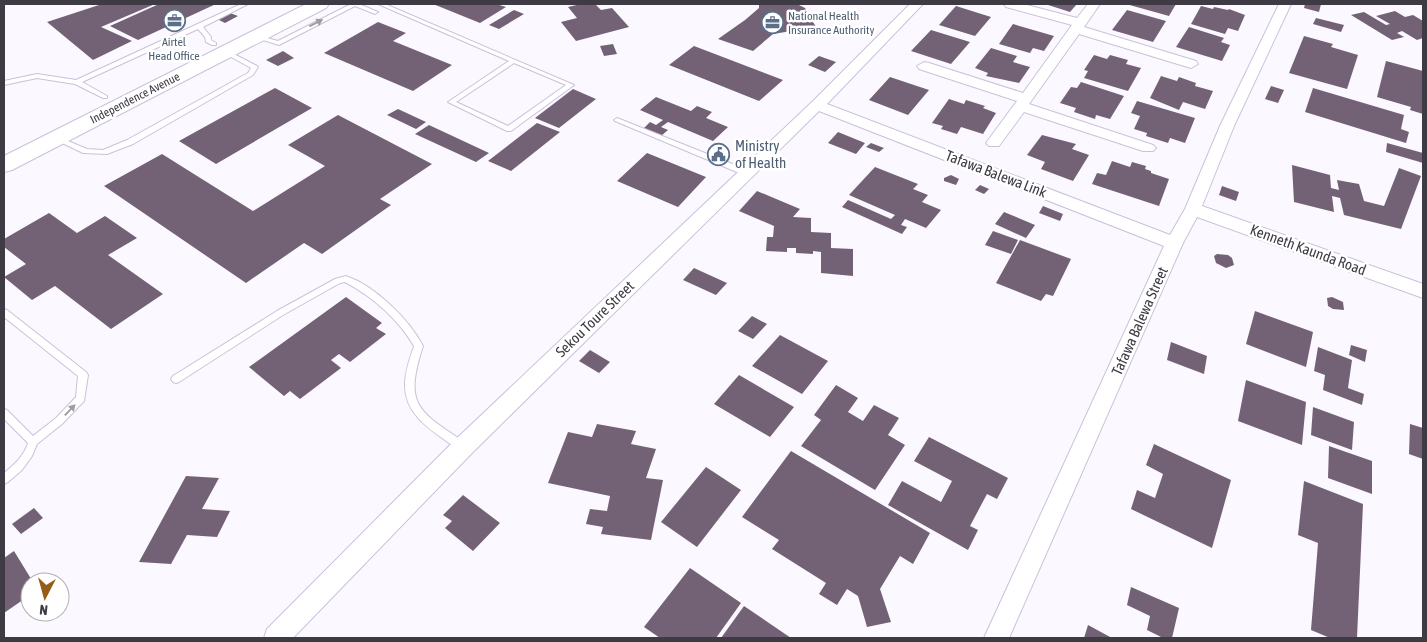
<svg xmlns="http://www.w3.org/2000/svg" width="1427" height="642" font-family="'Asap Condensed',sans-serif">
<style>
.building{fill:#736276}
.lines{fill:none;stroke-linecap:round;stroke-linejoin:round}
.service-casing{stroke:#cac1db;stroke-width:2}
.minor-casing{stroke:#cac1db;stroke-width:2}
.primary-casing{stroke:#cac1db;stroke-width:2}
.service{fill:#fff;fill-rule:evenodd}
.minor{fill:#fff;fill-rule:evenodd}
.primary{fill:#fff;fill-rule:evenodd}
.oneway{fill:#9e9da2}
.labels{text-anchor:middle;stroke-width:5;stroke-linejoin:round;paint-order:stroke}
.far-service-label{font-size:12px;fill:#4e5e75;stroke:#fff;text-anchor:start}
.far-street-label{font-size:12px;fill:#3e3b45;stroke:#fff}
.service-label{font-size:15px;fill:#4e5e75;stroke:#fff;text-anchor:start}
.street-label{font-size:15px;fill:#3e3b45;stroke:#fff}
</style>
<rect width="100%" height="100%" fill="#fbf9ff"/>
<path class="building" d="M102,4H155L101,27L132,41L93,60L47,22Z
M159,4H216L138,40L110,26Z
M433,4H496L506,7L480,23Z
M581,4H595L601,10L612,8L629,27L576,41L561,22L577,18L568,7Z
M759,4H797L805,8L816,27L773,34L753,51L718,39L745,20L759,8Z
M1045,4H1077L1070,12Z
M1126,4H1176L1169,16Z
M1305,4H1321L1319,12L1304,8Z
M956,6L991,17L975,36L939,25Z
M1201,6L1213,9L1214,7L1228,10L1229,9L1245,15L1238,31L1228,28L1225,34L1191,24Z
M514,10L524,14L499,29L489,25Z
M1127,10L1166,21L1153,42L1112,30Z
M1395,11L1405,17L1413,15L1423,21V38L1417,40L1402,31L1397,33L1404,37L1392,40L1351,15L1364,12L1386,25L1390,24L1376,16Z
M230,13L238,16L225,23L217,19Z
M1316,18L1344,25L1341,32L1313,24Z
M378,22L406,33L393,41L452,65L413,91L324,53Z
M1013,24L1054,36L1044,51L1033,48L1030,53L999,44Z
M1189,27L1224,38L1221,42L1230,45L1222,61L1176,47Z
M931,30L970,42L951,64L911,51Z
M1304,36L1333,44L1331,47L1358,55L1347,89L1289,73Z
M613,44L617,54L604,56L600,46Z
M694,46L783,80L759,101L669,65Z
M991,48L1017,56L1013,62L1030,67L1019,83L986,76L988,73L975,68Z
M283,51L294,58L278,66L266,60Z
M1094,55L1107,59L1110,55L1128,60L1126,64L1141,68L1128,91L1084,78L1088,71L1084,70Z
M819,56L836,62L825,72L808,65Z
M1386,61L1423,71V114L1410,110L1411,107L1377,97Z
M1161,76L1177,81L1179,77L1196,83L1195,86L1213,91L1205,109L1183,102L1179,110L1150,98Z
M890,77L929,90L908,115L869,100Z
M1081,82L1124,96L1110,119L1096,115L1095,119L1074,112L1076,108L1060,103L1071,87L1077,88Z
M1271,86L1284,90L1278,103L1265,99Z
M275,88L312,108L216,164L179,141Z
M1313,88L1404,115L1401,129L1409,132L1406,143L1305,112Z
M573,89L596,99L559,128L535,118Z
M656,97L691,111L697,106L712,112L706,118L728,127L713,141L668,122L661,127L668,130L661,136L644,128L650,122L656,125L663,120L640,110Z
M949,99L964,104L966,100L985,106L983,108L996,113L983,134L961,127L957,134L941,129L943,126L932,123Z
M1137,101L1195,118L1185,143L1170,138L1168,143L1146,136L1147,133L1134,129L1140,116L1131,113Z
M398,109L426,122L416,129L387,115Z
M338,115L432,164L380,199L391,205L322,254L304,243L246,283L104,186L162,154L253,211L325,166L288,145Z
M537,123L560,132L511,171L488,161Z
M429,125L489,153L476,162L415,134Z
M838,132L865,143L856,154L828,143Z
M1042,135L1076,144L1072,149L1089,155L1073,181L1041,169L1045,162L1027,155Z
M871,143L884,148L879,152L866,147Z
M1387,143L1423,153V163L1386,152Z
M647,153L706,177L678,207L617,181Z
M1112,161L1130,167L1132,162L1146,166L1145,169L1151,171V173L1169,179L1159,206L1092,184L1097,173L1106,175Z
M1292,165L1330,175L1331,188L1339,190L1337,180L1359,184L1364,201L1384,206L1399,168L1421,176L1401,229L1344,215L1340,198L1332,196L1334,212L1294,202Z
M875,167L918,184L913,189L928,195L922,202L941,210L926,228L905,219L901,225L907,227L902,234L842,207L848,200L891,219L895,215L849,195Z
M951,175L959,179L956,185L944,181V178Z
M980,185L989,189L984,194L975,190Z
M1222,186L1239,192L1236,201L1219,195Z
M757,191L800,209L793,217L811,218V232L831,233V248L853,249V276L821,273V252L813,251V254L796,253V248H787V252L766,251L767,237H773L774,226L739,211Z
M1043,206L1063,214L1060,221L1039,213Z
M1004,212L1035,225L1026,238L995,224Z
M49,213L77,233L105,216L137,238L108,255L163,294L111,329L55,286L32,300L4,277L26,264L4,247V239Z
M993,231L1018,240L1011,254L985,245Z
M1020,240L1071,259L1053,296L1046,294L1041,301L996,283Z
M1217,254L1228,255L1232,258L1234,265L1226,268L1216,263L1214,256Z
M694,268L727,283L716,295L683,280Z
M346,297L382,323L376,328L386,334L350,362L339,354L331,360L341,368L300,399L290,391L284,396L249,367Z
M1332,297L1343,302L1344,310L1333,309L1328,306L1327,298Z
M1255,311L1313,332L1306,367L1246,344Z
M752,316L767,324L753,339L738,331Z
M780,335L828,361L802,394L752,366Z
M1171,342L1207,356L1204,374L1167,360Z
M1351,345L1367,350L1365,362L1349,355Z
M1318,347L1352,360L1348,388L1364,394L1362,405L1323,390L1325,375L1314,371Z
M590,350L610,362L599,373L579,361Z
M739,375L794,407L770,437L714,404Z
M1246,380L1306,402L1302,445L1238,421Z
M836,385L858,398L848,412L863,421L874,405L899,418L888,435L905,445L875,490L801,446L821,420L814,415Z
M1313,407L1354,422L1352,450L1311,435Z
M597,424L636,431L631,444L656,449L646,478L663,480L651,540L601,534L603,527L586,524L590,509L607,511L610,496L548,483L568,432L592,437Z
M1410,424L1423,428V459L1409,454Z
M929,437L1008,478L997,499L987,494L970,526L978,530L968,550L888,505L902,481L941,502L952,481L914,461Z
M1154,444L1231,480L1212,548L1131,509L1137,490L1155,498L1163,474L1146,465Z
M1329,446L1372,461V494L1328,478Z
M791,451L930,533L913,564L900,556L880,589L891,622L867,627L858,596L847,589L837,605L819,594L826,583L772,549L779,540L742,517Z
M706,467L741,490L697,547L661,522Z
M186,476L219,478L202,509L230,511L217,537L187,535L171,564L139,562Z
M1304,481L1363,504L1357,638H1330L1311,630L1318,543L1298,535Z
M463,495L500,523L473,551L445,528L452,521L443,515Z
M34,508L43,518L21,534L12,524Z
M14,551L33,582H30V595L4,613V558Z
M690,568L741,603L716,638H660L644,627Z
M1131,587L1179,608L1172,638H1163L1147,630L1150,616L1127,605Z
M744,606L791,638H721Z
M1088,625L1112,638H1084Z"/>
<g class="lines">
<defs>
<path id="service" d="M241,4H248L203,27L211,37V40L216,43V45H212L206,42L205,37L198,29L82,82L107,96V98H103L75,84L37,78L4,85V81L37,74L76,80Z
M351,4H359L378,12L375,14L355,6L279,45L253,37L256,35L278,41Z
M378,4H385L574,85L511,131H507L448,102L509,61ZM514,63L566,85L508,126L456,102Z
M226,50L257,66L258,67L253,75L133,144L107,154L83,153L52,138L56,136L87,149L103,150L127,140L248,73L251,68L224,53L223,52Z
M617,118L750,171L751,173L747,175H744L615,121L614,120Z
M346,276C375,286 409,319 423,346C403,407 419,411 467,444L468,447L467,450L463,451L459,450C436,433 404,417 405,384C405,371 410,358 414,346C398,319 373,297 345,282L340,283L283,315L179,382L176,383L173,382L171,379L173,376L277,311L335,279Z
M4,309L7,310L86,372L88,375L84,401L62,424L37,444L32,456L22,470L8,482L4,484V473C14,465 24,456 28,443L4,419V409L7,410L33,436L56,418L76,397L78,376L4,317Z"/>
<path id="minor" d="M910,4H923L827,104L1170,235L1185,209L1220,126L1279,4H1291L1234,126L1202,206L1423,284V298L1197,217L1183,243L1009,638H984L1164,246L819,111L471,454L293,638H264L267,629L455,440L812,102Z
M1004,4H1023L1077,18L1088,4H1100L1084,27L1196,61L1198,64L1191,68L1079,34L1029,104L1153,145L1156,148L1153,151H1143L1024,112L999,146H989L986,143L1017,101L919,69L917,66L924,62L929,63L1023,93L1072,25L1006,7Z"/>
<path id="primary" d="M306,4H329L326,8L12,170L4,172V156Z"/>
</defs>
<use href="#service" class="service-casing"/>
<use href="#minor" class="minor-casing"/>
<use href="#primary" class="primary-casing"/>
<use href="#service" class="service"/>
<use href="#minor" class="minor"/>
<use href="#primary" class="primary"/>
</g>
<defs><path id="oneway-solid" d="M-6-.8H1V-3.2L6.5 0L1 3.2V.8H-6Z" transform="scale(1.25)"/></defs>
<g class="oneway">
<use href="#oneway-solid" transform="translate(316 23) rotate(-27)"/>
<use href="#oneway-solid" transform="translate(70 410) rotate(-46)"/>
</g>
<defs>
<symbol id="office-ring" viewBox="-11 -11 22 22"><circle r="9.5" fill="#fff" stroke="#5c6f8a" stroke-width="1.5"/><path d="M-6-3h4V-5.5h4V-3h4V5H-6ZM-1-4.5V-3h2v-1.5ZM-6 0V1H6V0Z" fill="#5c6f8a"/></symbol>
<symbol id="civic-ring" viewBox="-11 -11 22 22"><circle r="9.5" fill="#fff" stroke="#5c6f8a" stroke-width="1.5"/><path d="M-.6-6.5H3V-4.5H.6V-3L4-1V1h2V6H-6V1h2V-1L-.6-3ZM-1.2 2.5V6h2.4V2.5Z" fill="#5c6f8a"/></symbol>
</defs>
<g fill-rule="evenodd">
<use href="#office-ring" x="162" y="8" width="25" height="25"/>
<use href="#office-ring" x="760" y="10" width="25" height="25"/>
<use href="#civic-ring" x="706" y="142" width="25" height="25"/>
</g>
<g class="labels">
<g class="far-service-label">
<text x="788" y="20">National Health<tspan x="788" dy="14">Insurance Authority</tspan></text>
<text x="174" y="46" text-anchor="middle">Airtel<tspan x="174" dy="14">Head Office</tspan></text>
</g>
<g class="far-street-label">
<text transform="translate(135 98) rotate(-27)" y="4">Independence Avenue</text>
</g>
<g class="service-label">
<text x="735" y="151">Ministry<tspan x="735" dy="17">of Health</tspan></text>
</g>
<g class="street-label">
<text transform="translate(996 174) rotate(21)" y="5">Tafawa Balewa Link</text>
<text transform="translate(1308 250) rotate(20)" y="5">Kenneth Kaunda Road</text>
<text transform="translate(595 319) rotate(-44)" y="5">Sekou Toure Street</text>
<text transform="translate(1140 321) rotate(-66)" y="5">Tafawa Balewa Street</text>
</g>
</g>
<rect width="1427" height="642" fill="none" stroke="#3e3b45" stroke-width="10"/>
<g transform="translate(45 597) rotate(186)"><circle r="24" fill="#ffffff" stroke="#b2b1b5"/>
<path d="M0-4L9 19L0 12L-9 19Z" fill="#965d19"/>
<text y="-8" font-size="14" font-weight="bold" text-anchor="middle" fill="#3e3b45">N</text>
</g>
</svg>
